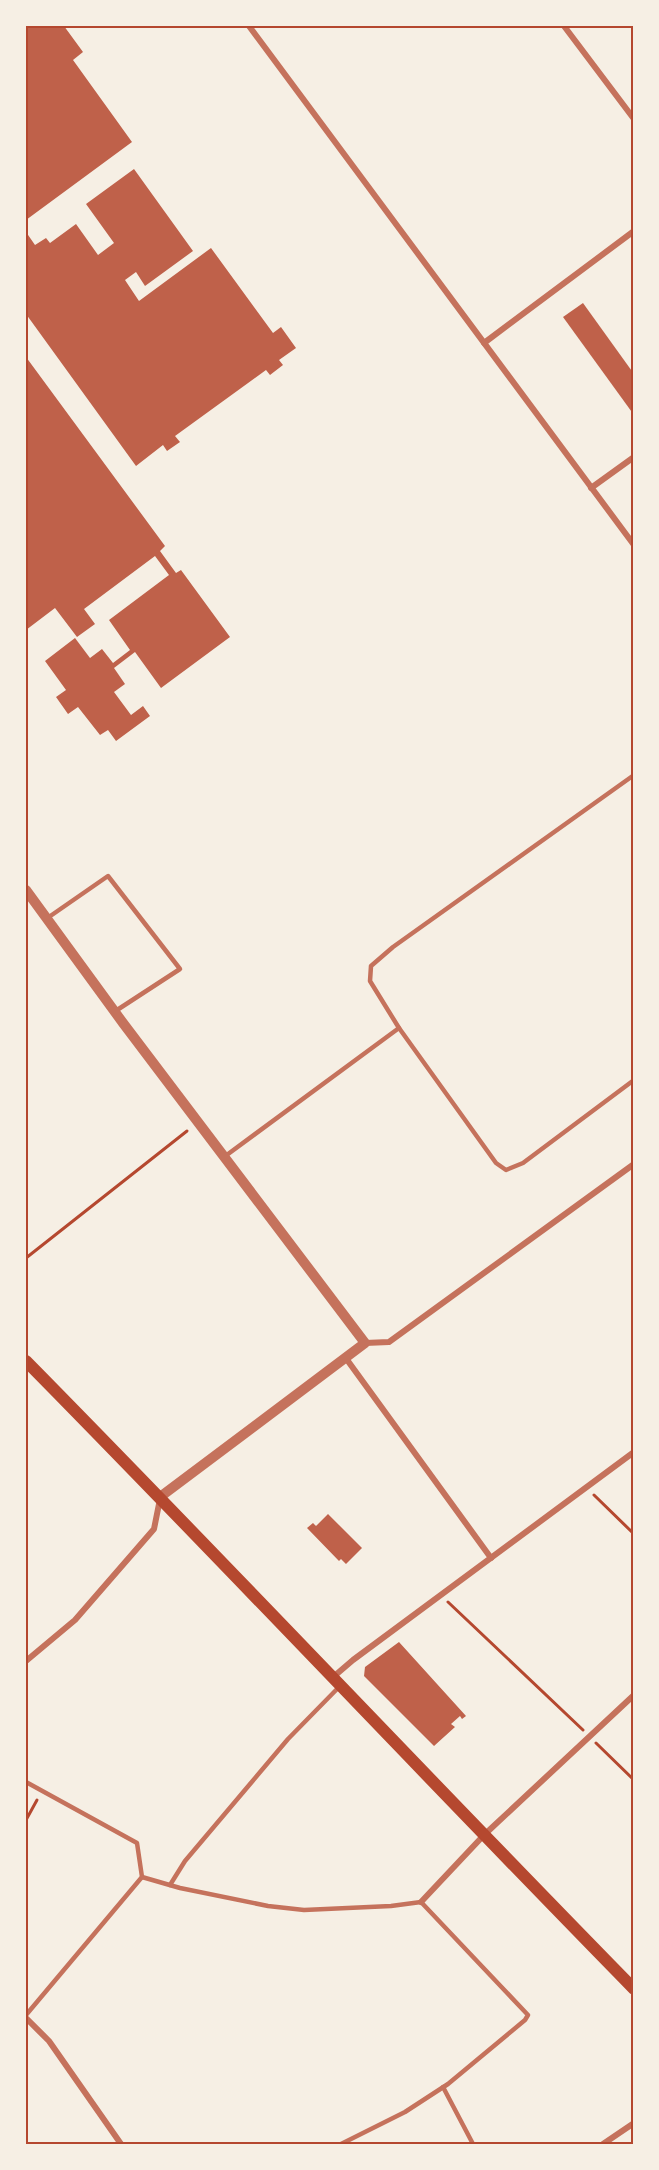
<svg xmlns="http://www.w3.org/2000/svg" width="659" height="2170" font-family="Raleway,sans-serif">
	<rect width="100%" height="100%" fill="#f6efe4"/>
	<!-- building -->
	<g fill="#bf614a">
		<polygon points="26,26 64,26 83,52 73,60 132,142 26,220"/>
		<polygon points="134,169 193,251 145,286 136,272 125,280 139,301 211,248 273,333 281,327 296,348 279,360 283,365 270,375 266,370 175,436 180,442 167,451 163,445 136,466 26,314 26,232 35,245 46,238 50,243 76,224 98,255 114,243 86,204"/>
		<polygon points="583,303 634,374 634,415 563,317"/>
		<polygon points="26,357 165,546 160,551 176,573 181,570 230,637 161,688 135,652 114,668 125,684 114,692 131,715 143,706 150,716 116,741 108,730 100,735 78,707 68,714 56,697 66,690 45,661 75,638 90,658 102,649 113,663 130,650 109,620 169,575 155,556 84,609 95,624 77,637 55,608 26,630"/>
		<polygon points="328,1514 362,1548 346,1564 341,1559 339,1561 307,1528 313,1523 316,1526"/>
		<polygon points="399,1642 466,1716 462,1719 460,1716 451,1724 455,1727 434,1746 364,1676 365,1667"/>
	</g>
	<g fill="none" stroke-linecap="round" stroke-linejoin="round">
		<!-- path -->
		<g stroke="#b5482f" stroke-width="3">
			<polyline points="26,1258 187,1131"/>
			<polyline points="594,1495 634,1534"/>
			<polyline points="448,1602 583,1730"/>
			<polyline points="596,1743 634,1780"/>
			<polyline points="26,1820 37,1800"/>
		</g>
		<!-- service -->
		<g stroke="#c5725c" stroke-width="4.5">
			<polyline points="634,775 393,947 371,966 370,981 399,1028 496,1163 506,1170 523,1163 634,1080"/>
			<polyline points="46,919 108,876 180,969 114,1012"/>
			<polyline points="224,1157 399,1028"/>
			<polyline points="26,1782 137,1843 142,1877 26,2015"/>
			<polyline points="142,1877 180,1888 268,1906 304,1910 391,1906 421,1902 528,2015 525,2020 448,2084 405,2112 341,2144"/>
			<polyline points="170,1885 185,1861 288,1739 339,1687"/>
			<polyline points="443,2087 473,2144"/>
		</g>
		<!-- minor -->
		<g stroke="#c5725c" stroke-width="6">
			<polyline points="249,26 634,545"/>
			<polyline points="564,26 634,119"/>
			<polyline points="484,343 634,231"/>
			<polyline points="591,488 634,457"/>
			<polyline points="365,1343 389,1342 634,1164"/>
			<polyline points="345,1357 491,1558"/>
			<polyline points="26,1661 75,1620 154,1529 160,1499"/>
			<polyline points="332,1678 353,1660 634,1452"/>
			<polyline points="421,1902 484,1835 634,1695"/>
			<polyline points="26,2018 49,2041 121,2144"/>
			<polyline points="603,2144 634,2123"/>
		</g>
		<!-- tertiary -->
		<polyline stroke="#c5725c" stroke-width="10" points="26,890 123,1023 365,1343 160,1497"/>
		<!-- secondary -->
		<path stroke="#b5482f" stroke-width="12" d="M26,1361C230,1568 430,1781 634,1989"/>
	</g>
	<!-- border -->
	<rect width="659" height="2170" fill="none" stroke="#f6efe4" stroke-width="54"/>
	<rect x="27" y="27" width="605" height="2116" fill="none" stroke="#b5482f" stroke-width="2"/>
</svg>
